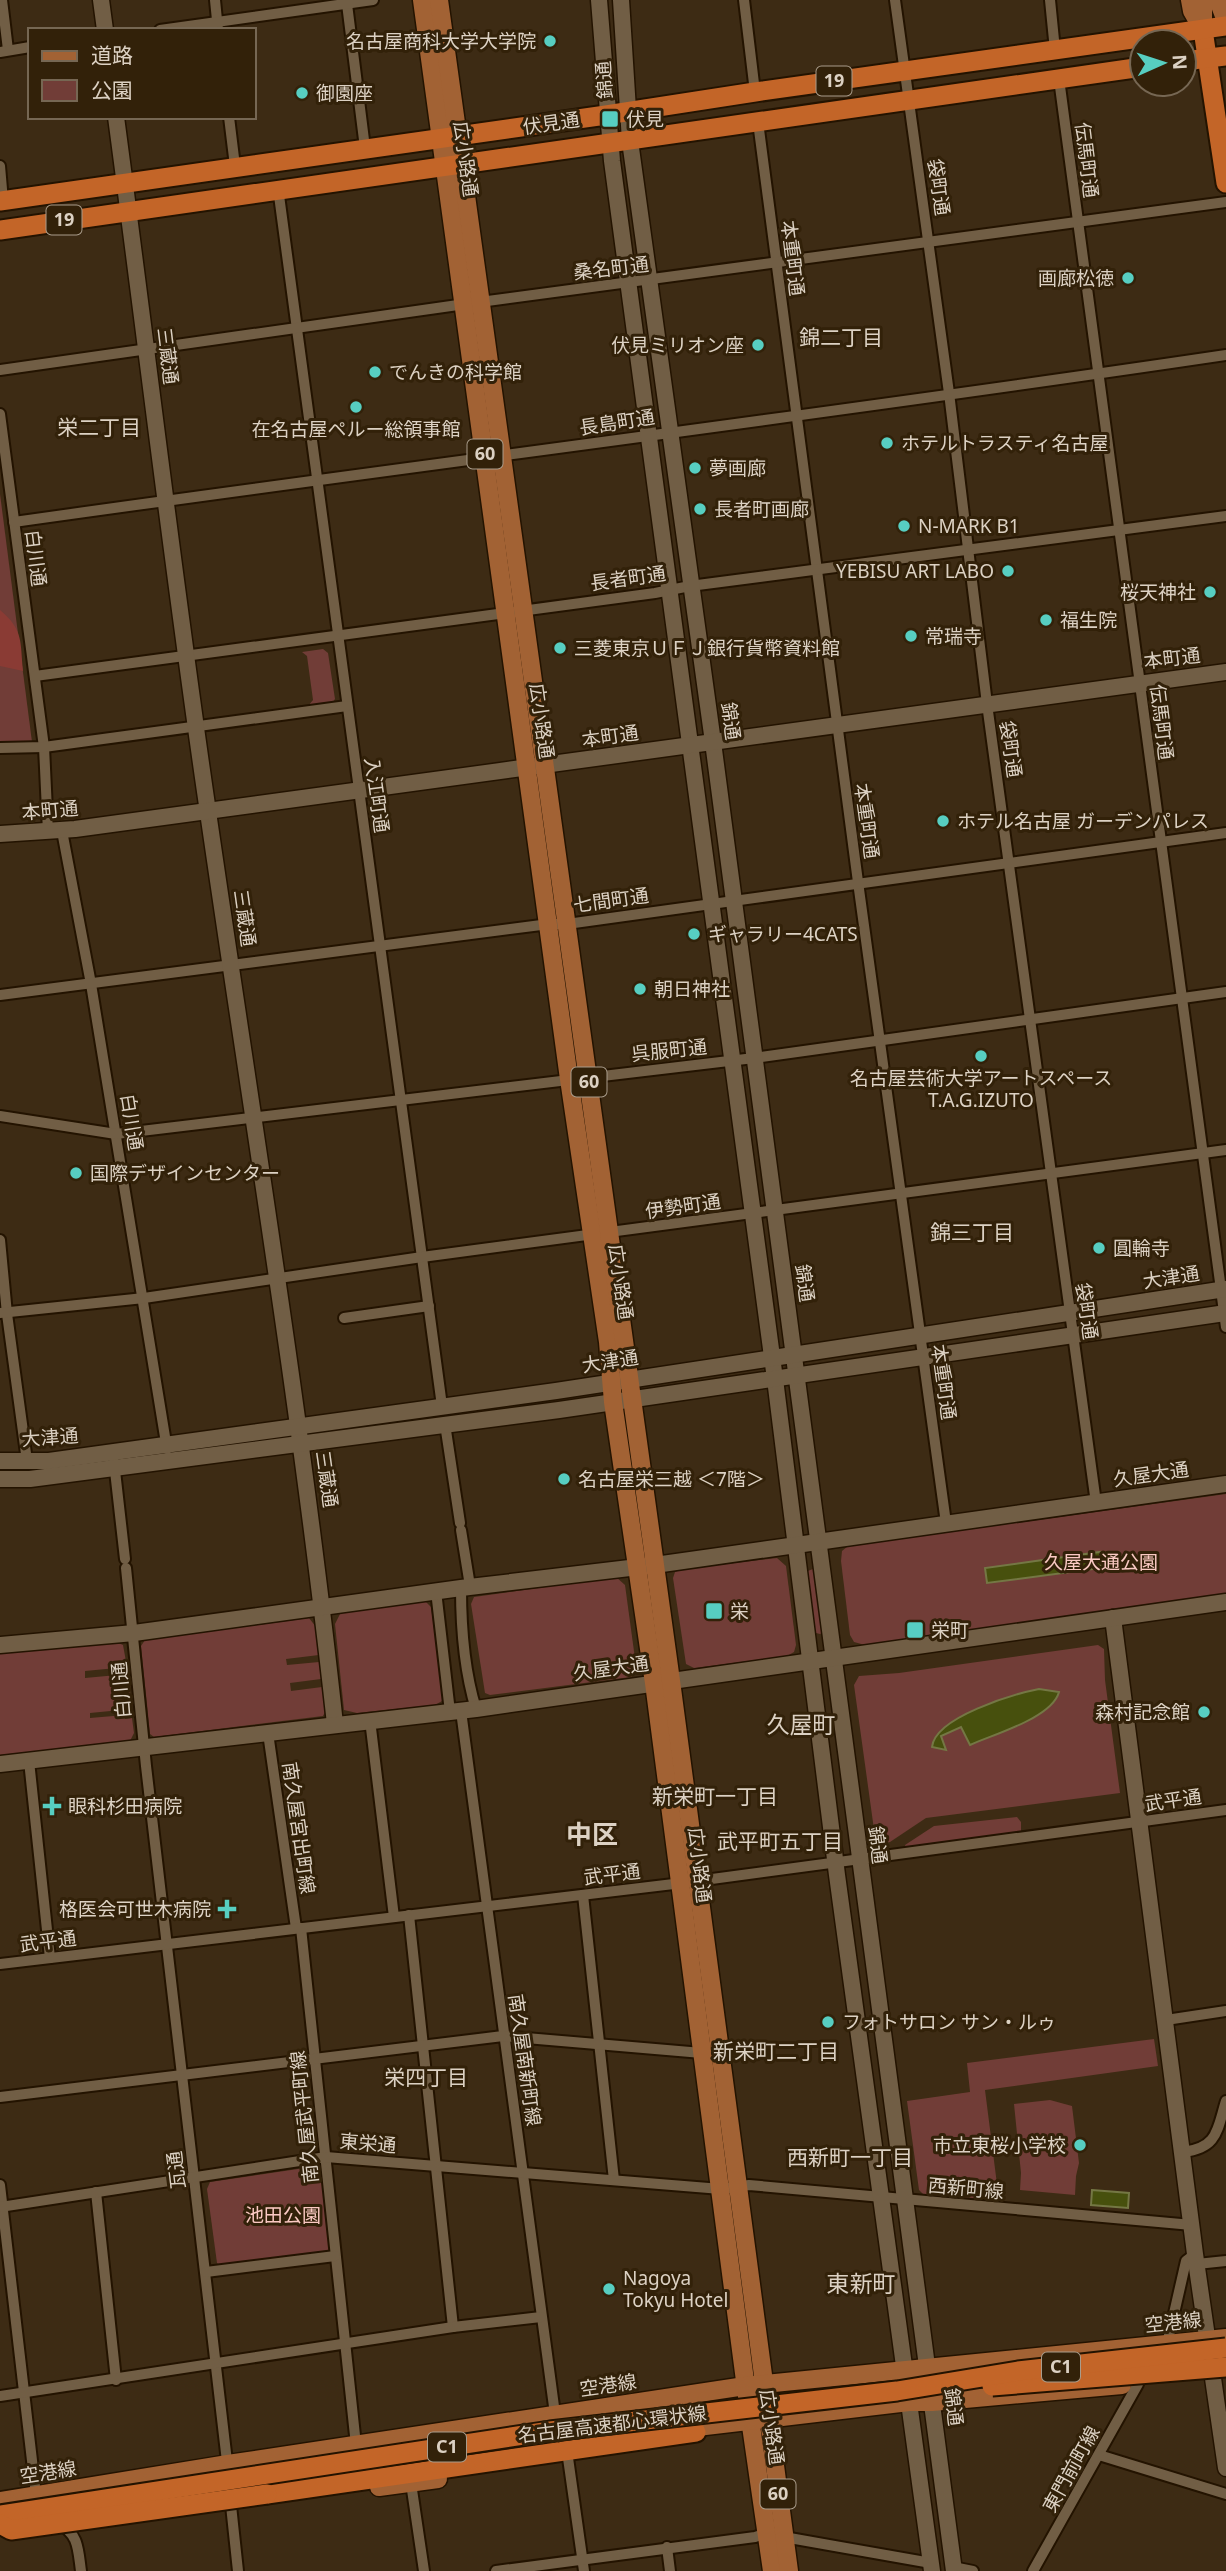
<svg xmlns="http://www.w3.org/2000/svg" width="1226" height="2571" font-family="'Noto Sans','Noto Sans JP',sans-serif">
	<rect width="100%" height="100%" fill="#3d2b14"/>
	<!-- green -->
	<g fill="#713d37">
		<polygon points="0,494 32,742 0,743"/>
		<polygon points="323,649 328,653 335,699 332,703 308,706 313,700 307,656 302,652"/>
		<polygon points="1226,1494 1226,1595 865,1645 854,1642 850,1635 841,1561 842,1551 848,1546"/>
		<polygon points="777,1558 786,1566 796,1645 794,1652 787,1656 694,1668 686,1664 673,1578 675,1572 683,1569"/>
		<polygon points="813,1569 816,1570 824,1632 820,1634 812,1632 805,1572"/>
		<polygon points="616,1577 625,1585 636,1666 635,1674 631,1677 490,1695 485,1693 471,1604 474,1597"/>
		<polygon points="421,1601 425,1601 431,1607 443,1694 442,1701 435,1705 357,1713 344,1710 335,1624 341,1612"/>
		<polygon points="309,1618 316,1627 319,1655 286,1659 287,1665 319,1662 321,1679 290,1683 291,1691 322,1687 325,1712 323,1716 154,1737 150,1734 141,1646 145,1640"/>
		<polygon points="116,1642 123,1645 127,1667 85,1671 85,1678 128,1674 131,1709 90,1713 90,1718 125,1715 125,1719 132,1718 134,1733 130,1741 0,1755 0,1652"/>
		<polygon points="1098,1645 1104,1649 1105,1680 1120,1793 926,1818 890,1842 876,1844 854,1685 859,1676 899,1673"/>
		<polygon points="1017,1817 1021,1822 1021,1833 906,1848 905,1845 934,1826"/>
		<polygon points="1154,2039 1158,2066 985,2090 999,2200 923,2194 919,2190 907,2101 970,2092 967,2063"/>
		<polygon points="1050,2100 1072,2106 1079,2163 1076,2176 1075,2195 1020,2190 1021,2173 1014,2104"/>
		<polygon points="318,2166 323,2169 331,2250 328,2253 220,2266 217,2263 207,2189 210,2182"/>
	</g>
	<!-- forest -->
	<path fill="#8a3b34" d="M0,610C24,630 20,642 23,671L0,666Z"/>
	<!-- water -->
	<g fill="#47500d" stroke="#747744" stroke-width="2">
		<polygon points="1100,1552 1101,1568 987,1583 985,1568"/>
		<path d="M1039,1689L1059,1692C1052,1718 994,1734 970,1745L961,1727L941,1736L946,1750L932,1747C935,1717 1014,1694 1039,1689Z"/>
		<polygon points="1092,2190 1129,2193 1128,2208 1091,2205"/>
	</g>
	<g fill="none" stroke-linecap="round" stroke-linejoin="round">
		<defs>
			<g id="street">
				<polyline points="2,0 8,50"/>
				<polyline points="215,0 218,30"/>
				<polyline points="744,0 755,92"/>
				<polyline points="895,0 949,393 987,704 1096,1503"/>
				<polyline points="1050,0 1055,50"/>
				<polyline points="347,4 365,148"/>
				<polyline points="160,30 373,0"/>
				<polyline points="0,52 30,47"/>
				<polyline points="1059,79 1226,1327"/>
				<polyline points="229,117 235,166"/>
				<polyline points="758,122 858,882 946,1523"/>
				<polyline points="0,166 3,201"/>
				<polyline points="278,188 442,1406"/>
				<polyline points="0,370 465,304 1226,202"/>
				<polyline points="0,414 44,747 48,832"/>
				<path d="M14,522C418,465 823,415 1226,355"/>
				<polyline points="35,676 655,593 690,586 1226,516"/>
				<polyline points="0,748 44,747 347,706"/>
				<polyline points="62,831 91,984 167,1449"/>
				<polyline points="0,995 549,924 567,924 1226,833"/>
				<polyline points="0,1116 116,1134 754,1058 1226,992"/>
				<polyline points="0,1240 7,1314 27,1461"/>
				<polyline points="0,1313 144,1298 422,1257 1226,1150"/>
				<polyline points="344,1318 429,1306"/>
				<polyline points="445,1424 460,1523"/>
				<polyline points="114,1462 125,1559"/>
				<polyline points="461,1530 470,1586"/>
				<polyline points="126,1568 146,1766 228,2470"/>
				<path d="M461,1588C461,1628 464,1670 476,1709"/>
				<polyline points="436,1591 450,1712"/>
				<polyline points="461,1711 555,2414"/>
				<polyline points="370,1720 394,1917"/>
				<polyline points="268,1733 296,1928"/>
				<polyline points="29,1761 50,1958"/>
				<polyline points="583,1895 614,2180"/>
				<polyline points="409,1915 453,2327"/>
				<polyline points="301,1928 356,2445"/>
				<polyline points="0,1964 682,1883 1226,1810"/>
				<polyline points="1166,2020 1226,2011"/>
				<polyline points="0,2097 503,2036 702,2053"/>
				<path d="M1183,2152C1218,2148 1217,2130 1226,2101"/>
				<polyline points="0,2185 36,2495"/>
				<polyline points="96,2192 116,2380"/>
				<polyline points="0,2207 326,2157 721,2189 749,2185 1192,2225"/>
				<polyline points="1197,2264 1226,2261"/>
				<polyline points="206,2272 335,2256"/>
				<polyline points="1167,2344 1186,2261 1195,2254"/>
				<polyline points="0,2396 453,2327 541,2317"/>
				<polyline points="1099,2455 1226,2494"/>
				<polyline points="568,2458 584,2571"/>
				<polyline points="411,2483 424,2571"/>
				<polyline points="230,2496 238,2571"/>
				<path d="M59,2524C79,2534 78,2550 81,2571"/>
				<polyline points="784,2537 931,2563"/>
				<polyline points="667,2547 670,2571"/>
				<polyline points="953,2567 973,2571"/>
				<polyline points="496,2571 755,2537 767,2533"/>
				<polyline points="1033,2571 1138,2384"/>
			</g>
			<g id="secondary">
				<polyline points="101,0 105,30"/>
				<polyline points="599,0 612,161 775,1379 837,1875 932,2571"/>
				<polyline points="621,0 630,141 713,742 954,2571"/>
				<path d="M116,117C147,349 174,581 208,812C252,1116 302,1419 335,1724"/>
				<polyline points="0,834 75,829 1226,672"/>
				<polyline points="0,1461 49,1461 556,1391 1226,1289"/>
				<polyline points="0,1479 30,1479 559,1410 1226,1313"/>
				<polyline points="1113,1618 1195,2254 1226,2468"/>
				<polyline points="0,1645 134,1633 461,1588 655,1565 1226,1484"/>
				<polyline points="0,1764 476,1709 1226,1602"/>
			</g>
			<g id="primary">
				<polyline points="422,0 569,1079 608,1342 613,1402 654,1683 750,2419 772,2571"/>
				<polyline points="439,0 671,1681 789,2571"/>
				<polyline points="1190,0 1192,11 1203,30"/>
				<polyline points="1218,0 1226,21"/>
				<polyline points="1203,30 1203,0"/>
				<polyline points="680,2429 909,2402 932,2402 1122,2385"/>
				<polyline points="379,2487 438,2479"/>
				<polyline points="0,2501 228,2464 745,2386 1226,2338"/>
			</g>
			<g id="highway">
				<polyline points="1203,30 1226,183"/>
				<polyline points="1184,61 1226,56"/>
				<polyline points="0,201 606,115 755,92 1226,26"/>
				<path d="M0,230C380,173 761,122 1142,67"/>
				<polyline points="267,2494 696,2432"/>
			</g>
		</defs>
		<!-- street casing -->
		<use href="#street" stroke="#231300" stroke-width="14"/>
		<!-- secondary casing -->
		<use href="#secondary" stroke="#231300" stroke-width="19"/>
		<!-- primary casing -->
		<use href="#primary" stroke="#231300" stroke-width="21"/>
		<!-- highway casing -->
		<use href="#highway" stroke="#231300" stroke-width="23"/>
		<!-- street -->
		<use href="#street" stroke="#715e45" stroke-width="10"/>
		<!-- secondary -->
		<use href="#secondary" stroke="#715e45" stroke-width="16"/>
		<!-- primary -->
		<use href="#primary" stroke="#a26234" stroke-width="18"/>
		<!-- highway -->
		<use href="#highway" stroke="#c36528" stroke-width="19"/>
		<defs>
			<g id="highway-bridge">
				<polyline points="992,2386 1226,2367"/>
				<polyline points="0,2515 550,2431 897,2391 1018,2371 1226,2348"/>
				<polyline points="0,2524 11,2530 267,2494"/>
			</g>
		</defs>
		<!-- highway-bridge casing -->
		<use href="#highway-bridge" stroke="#231300" stroke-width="23" stroke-linecap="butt"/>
		<!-- highway-bridge -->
		<use href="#highway-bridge" stroke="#c36528" stroke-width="19"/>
	</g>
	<!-- markers -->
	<g fill="#57cec1" stroke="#322109" stroke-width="2.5">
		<circle cx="550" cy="41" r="7"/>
		<circle cx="302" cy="93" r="7"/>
		<rect x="601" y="110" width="18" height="18" rx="3.5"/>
		<circle cx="1128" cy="278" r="7"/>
		<circle cx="758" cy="345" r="7"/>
		<circle cx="375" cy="372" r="7"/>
		<circle cx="356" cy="407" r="7"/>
		<circle cx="887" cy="443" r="7"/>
		<circle cx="695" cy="468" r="7"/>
		<circle cx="700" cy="509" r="7"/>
		<circle cx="904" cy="526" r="7"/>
		<circle cx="1008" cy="571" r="7"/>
		<circle cx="1210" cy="592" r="7"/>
		<circle cx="1046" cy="620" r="7"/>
		<circle cx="911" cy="636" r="7"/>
		<circle cx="560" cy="648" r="7"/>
		<circle cx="943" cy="821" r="7"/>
		<circle cx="694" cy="934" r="7"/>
		<circle cx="640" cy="989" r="7"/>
		<circle cx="981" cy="1056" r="7"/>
		<circle cx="76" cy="1173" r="7"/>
		<circle cx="1099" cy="1248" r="7"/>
		<circle cx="564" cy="1479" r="7"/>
		<rect x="705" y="1602" width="18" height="18" rx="3.5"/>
		<rect x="906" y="1621" width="18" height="18" rx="3.5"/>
		<circle cx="1204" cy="1712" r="7"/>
		<path d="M48.5 1795.5h7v7h7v7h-7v7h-7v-7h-7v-7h7z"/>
		<path d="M223.5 1898.5h7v7h7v7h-7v7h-7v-7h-7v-7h7z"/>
		<circle cx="828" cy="2022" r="7"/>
		<circle cx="1080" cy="2145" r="7"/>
		<circle cx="609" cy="2289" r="7"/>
	</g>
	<g text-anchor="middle" stroke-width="6" stroke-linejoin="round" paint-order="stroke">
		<!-- shield labels -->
		<g fill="#322109" stroke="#a99c8b" stroke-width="2">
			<rect x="816.5" y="66.5" width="35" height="29" rx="5"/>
			<rect x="46.5" y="205.5" width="35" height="29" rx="5"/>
			<rect x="467.5" y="439.5" width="35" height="29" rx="5"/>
			<rect x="571.5" y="1067.5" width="35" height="29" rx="5"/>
			<rect x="1042" y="2352.5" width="38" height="29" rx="5"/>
			<rect x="428" y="2432.5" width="38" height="29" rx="5"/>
			<rect x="760.5" y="2479.5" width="35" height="29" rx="5"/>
		</g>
		<g font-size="18" font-weight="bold" fill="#dcd1c3">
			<text x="834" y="87">19</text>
			<text x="64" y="226">19</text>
			<text x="485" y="460">60</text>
			<text x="589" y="1088">60</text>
			<text x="1061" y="2373">C1</text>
			<text x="447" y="2453">C1</text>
			<text x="778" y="2500">60</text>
		</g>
		<!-- poi labels -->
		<g font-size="19" fill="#dcd1c3" stroke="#322109" text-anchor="start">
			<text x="536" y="48" text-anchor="end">名古屋商科大学大学院</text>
			<text x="316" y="100">御園座</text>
			<text x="626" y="126">伏見</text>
			<text x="1114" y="285" text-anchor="end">画廊松徳</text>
			<text x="744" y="352" text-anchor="end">伏見ミリオン座</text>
			<text x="389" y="379">でんきの科学館</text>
			<text x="356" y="436" text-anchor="middle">在名古屋ペルー総領事館</text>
			<text x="901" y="450">ホテルトラスティ名古屋</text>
			<text x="709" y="475">夢画廊</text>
			<text x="714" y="516">長者町画廊</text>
			<text x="918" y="533">N-MARK B1</text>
			<text x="994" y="578" text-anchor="end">YEBISU ART LABO</text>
			<text x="1196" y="599" text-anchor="end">桜天神社</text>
			<text x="1060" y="627">福生院</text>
			<text x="925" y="643">常瑞寺</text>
			<text x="574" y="655">三菱東京ＵＦＪ銀行貨幣資料館</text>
			<text x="957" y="828">ホテル名古屋 ガーデンパレス</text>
			<text x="708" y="941">ギャラリー4CATS</text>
			<text x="654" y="996">朝日神社</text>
			<text x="981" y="1085" text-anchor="middle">名古屋芸術大学アートスペース<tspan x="981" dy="22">T.A.G.IZUTO</tspan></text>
			<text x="90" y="1180">国際デザインセンター</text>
			<text x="1113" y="1255">圓輪寺</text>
			<text x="578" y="1486">名古屋栄三越 ＜7階＞</text>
			<text x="730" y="1618">栄</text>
			<text x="931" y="1637">栄町</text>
			<text x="1190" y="1719" text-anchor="end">森村記念館</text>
			<text x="68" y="1813">眼科杉田病院</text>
			<text x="211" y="1916" text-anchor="end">格医会可世木病院</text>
			<text x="842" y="2029">フォトサロン サン・ルゥ</text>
			<text x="1066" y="2152" text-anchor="end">市立東桜小学校</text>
			<text x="623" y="2285">Nagoya<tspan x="623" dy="22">Tokyu Hotel</tspan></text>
		</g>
		<!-- street labels -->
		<g font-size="19" fill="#dcd1c3" stroke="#322109">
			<text transform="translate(604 80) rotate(-94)" y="7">錦通</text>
			<text transform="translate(551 123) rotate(-8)" y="7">伏見通</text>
			<text transform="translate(466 159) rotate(82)" y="7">広小路通</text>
			<text transform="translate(1087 160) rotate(83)" y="7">伝馬町通</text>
			<text transform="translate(939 187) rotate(82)" y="7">袋町通</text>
			<text transform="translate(793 258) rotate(83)" y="7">本重町通</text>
			<text transform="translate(611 268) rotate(-7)" y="7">桑名町通</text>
			<text transform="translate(168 356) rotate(83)" y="7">三蔵通</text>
			<text transform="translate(617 422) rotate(-9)" y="7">長島町通</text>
			<text transform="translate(36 558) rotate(83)" y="7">白川通</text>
			<text transform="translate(628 578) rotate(-8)" y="7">長者町通</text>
			<text transform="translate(1172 658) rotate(-7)" y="7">本町通</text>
			<text transform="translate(542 721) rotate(82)" y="7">広小路通</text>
			<text transform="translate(731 721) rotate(82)" y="7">錦通</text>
			<text transform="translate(1162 722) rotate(83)" y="7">伝馬町通</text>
			<text transform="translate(610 736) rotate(-8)" y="7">本町通</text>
			<text transform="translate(1011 749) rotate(82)" y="7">袋町通</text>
			<text transform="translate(377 795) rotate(82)" y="7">入江町通</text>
			<text transform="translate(50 810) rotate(-5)" y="7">本町通</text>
			<text transform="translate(867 821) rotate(82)" y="7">本重町通</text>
			<text transform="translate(611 900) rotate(-8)" y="7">七間町通</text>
			<text transform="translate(245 918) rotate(82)" y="7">三蔵通</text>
			<text transform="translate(669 1050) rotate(-6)" y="7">呉服町通</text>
			<text transform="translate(132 1122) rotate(81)" y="7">白川通</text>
			<text transform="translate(683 1206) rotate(-8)" y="7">伊勢町通</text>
			<text transform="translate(1171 1277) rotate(-9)" y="7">大津通</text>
			<text transform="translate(621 1282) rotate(82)" y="7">広小路通</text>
			<text transform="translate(805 1283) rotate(82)" y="7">錦通</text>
			<text transform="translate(1087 1311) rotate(82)" y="7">袋町通</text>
			<text transform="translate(610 1361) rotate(-9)" y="7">大津通</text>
			<text transform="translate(944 1382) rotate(82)" y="7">本重町通</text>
			<text transform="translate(50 1437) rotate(-4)" y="7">大津通</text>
			<text transform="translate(1151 1474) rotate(-8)" y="7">久屋大通</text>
			<text transform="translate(327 1479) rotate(82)" y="7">三蔵通</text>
			<text transform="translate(611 1668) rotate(-8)" y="7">久屋大通</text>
			<text transform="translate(121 1690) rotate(-95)" y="7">白川通</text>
			<text transform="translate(1173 1800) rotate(-8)" y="7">武平通</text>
			<text transform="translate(299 1828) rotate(82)" y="7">南久屋宮出町線</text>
			<text transform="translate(878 1845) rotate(83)" y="7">錦通</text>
			<text transform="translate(700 1865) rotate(83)" y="7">広小路通</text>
			<text transform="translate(612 1874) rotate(-7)" y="7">武平通</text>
			<text transform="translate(48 1941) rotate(-7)" y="7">武平通</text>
			<text transform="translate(525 2060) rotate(82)" y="7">南久屋南新町線</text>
			<text transform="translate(304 2117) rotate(-96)" y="7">南久屋武平町線</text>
			<text transform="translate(368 2143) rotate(5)" y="7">東栄通</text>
			<text transform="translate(176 2170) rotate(-97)" y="7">瓦通</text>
			<text transform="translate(966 2188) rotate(5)" y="7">西新町線</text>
			<text transform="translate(1173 2322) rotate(-6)" y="7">空港線</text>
			<text transform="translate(608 2385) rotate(-8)" y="7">空港線</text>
			<text transform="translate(954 2407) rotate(83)" y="7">錦通</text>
			<text transform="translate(612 2424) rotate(-7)" y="7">名古屋高速都心環状線</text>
			<text transform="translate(772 2427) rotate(82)" y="7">広小路通</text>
			<text transform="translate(1071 2469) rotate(-61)" y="7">東門前町線</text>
			<text transform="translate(48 2472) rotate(-9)" y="7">空港線</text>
		</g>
		<!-- park labels -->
		<g font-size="19" fill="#fac9c3" stroke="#322109">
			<text x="1101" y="1569">久屋大通公園</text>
			<text x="283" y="2222">池田公園</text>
		</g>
		<!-- neighbourhood labels -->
		<g font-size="21" fill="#dcd1c3" stroke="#322109">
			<text x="841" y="345">錦二丁目</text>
			<text x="99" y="435">栄二丁目</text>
			<text x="972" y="1240">錦三丁目</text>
			<text x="715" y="1804">新栄町一丁目</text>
			<text x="780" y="1849">武平町五丁目</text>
			<text x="776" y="2059">新栄町二丁目</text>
			<text x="426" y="2085">栄四丁目</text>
			<text x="850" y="2165">西新町一丁目</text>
		</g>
		<!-- quarter labels -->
		<g font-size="23" fill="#dcd1c3" stroke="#322109">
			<text x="801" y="1733">久屋町</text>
			<text x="861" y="2292">東新町</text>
		</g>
		<!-- district labels -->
		<g font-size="26" font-weight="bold" fill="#dcd1c3" stroke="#322109">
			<text x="592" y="1844">中区</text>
		</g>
	</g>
	<!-- legend -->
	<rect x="28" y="28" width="228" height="91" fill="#322109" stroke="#766753" stroke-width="2"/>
	<rect x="42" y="51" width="35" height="10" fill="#a26234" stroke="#766753" stroke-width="2"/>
	<text x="91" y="63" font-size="21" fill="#dcd1c3">道路</text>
	<rect x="42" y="80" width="35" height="21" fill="#713d37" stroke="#766753" stroke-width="2"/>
	<text x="91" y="98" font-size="21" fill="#dcd1c3">公園</text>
	<!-- north arrow -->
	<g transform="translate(1163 63) rotate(87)"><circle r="33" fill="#322109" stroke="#766753" stroke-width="2"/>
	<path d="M0-5L12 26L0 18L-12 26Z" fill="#57cec1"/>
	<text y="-10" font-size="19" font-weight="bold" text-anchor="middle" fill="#dcd1c3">N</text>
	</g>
</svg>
